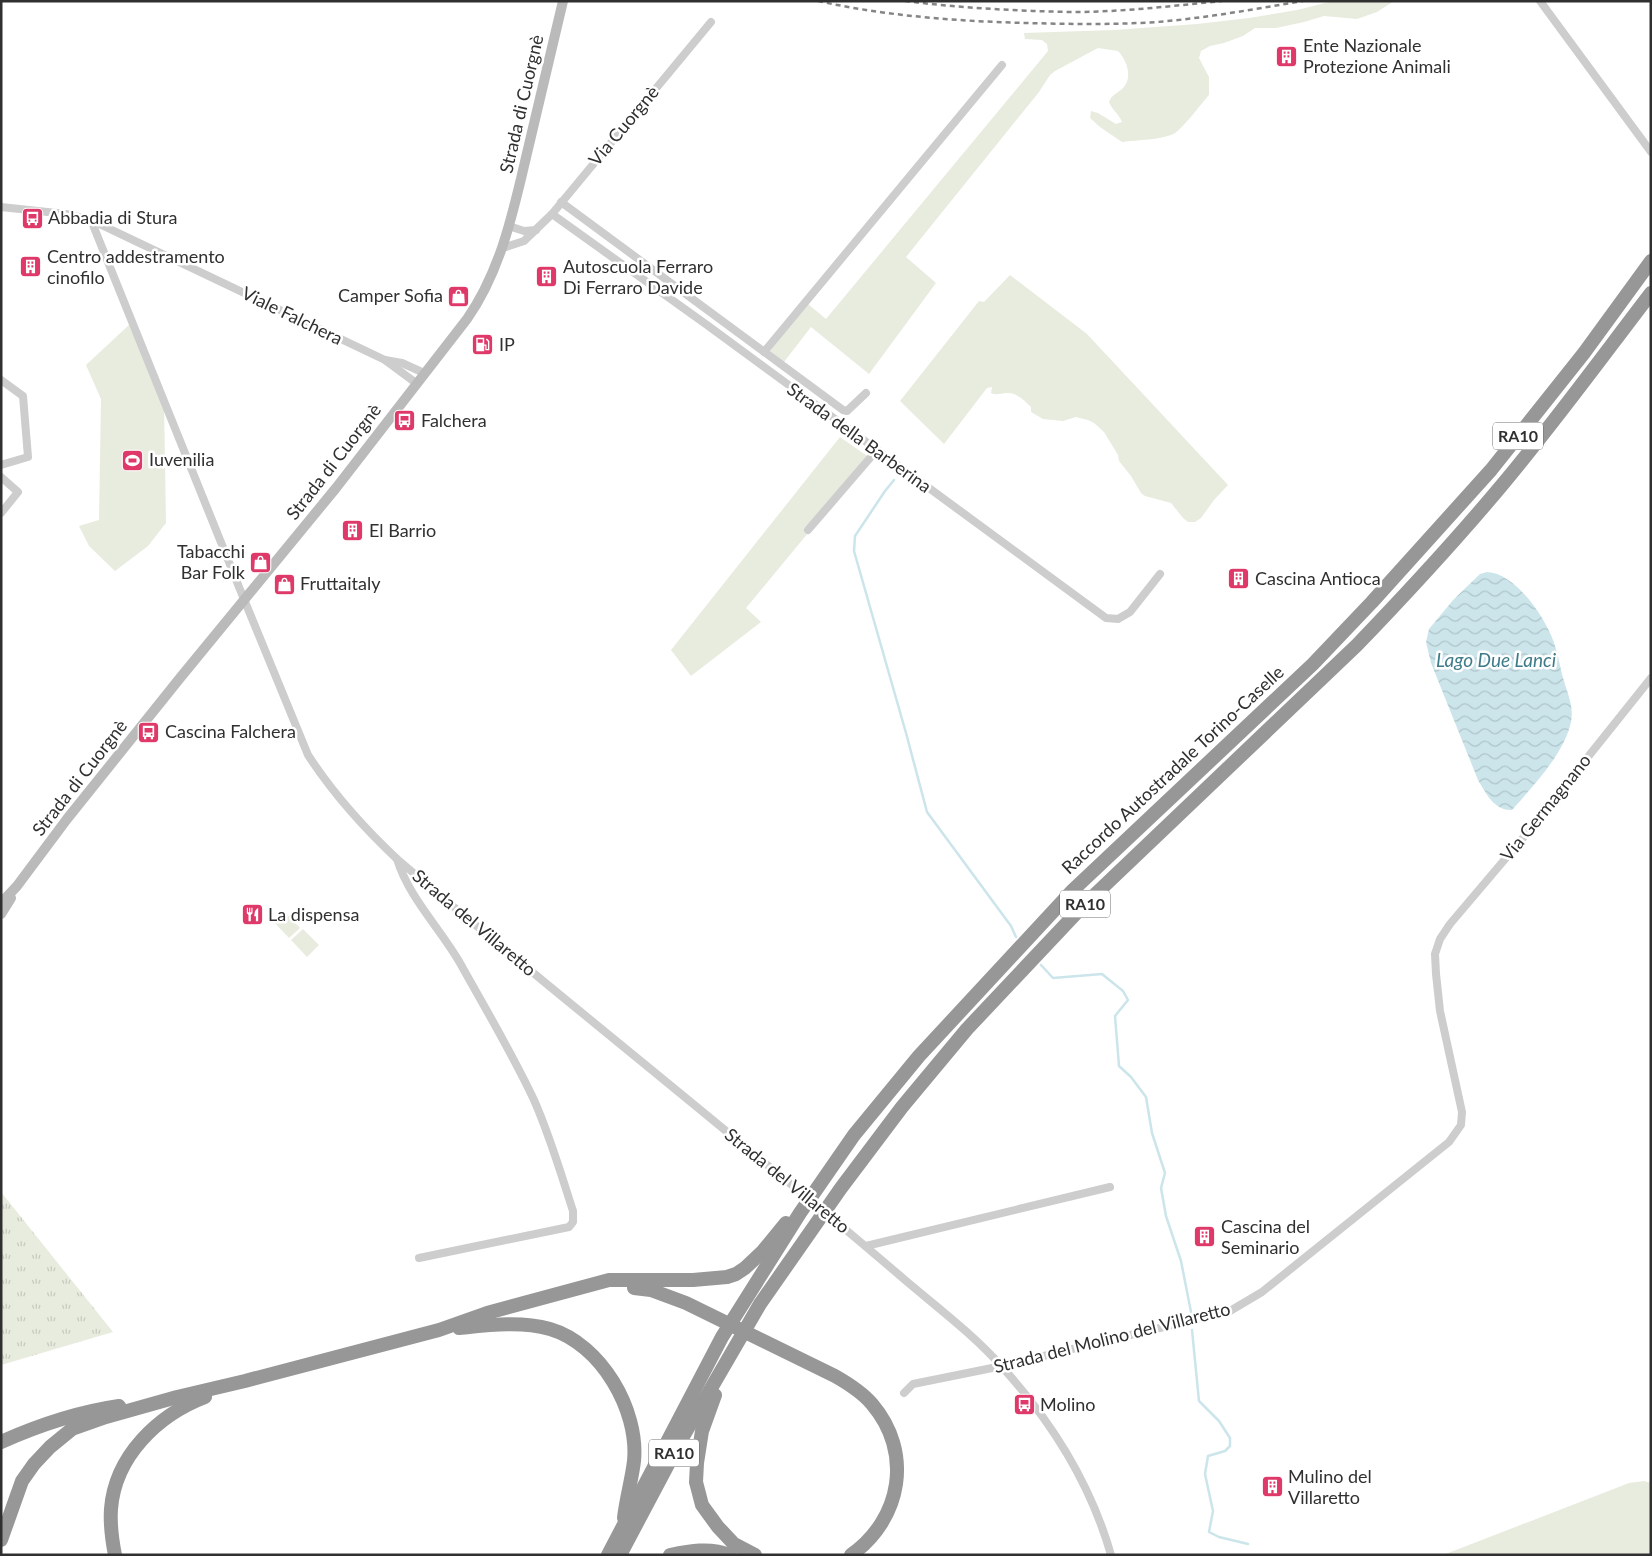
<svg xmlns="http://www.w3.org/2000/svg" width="1652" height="1556" font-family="Lato,sans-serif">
	<defs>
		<pattern id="park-tufts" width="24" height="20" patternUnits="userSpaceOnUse" patternTransform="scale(1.25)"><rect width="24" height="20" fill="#e8ecde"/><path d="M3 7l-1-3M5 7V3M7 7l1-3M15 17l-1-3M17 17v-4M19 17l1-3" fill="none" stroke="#c7cbbf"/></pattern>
		<pattern id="water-waves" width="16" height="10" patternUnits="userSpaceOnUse" patternTransform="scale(1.25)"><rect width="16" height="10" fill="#cbe5eb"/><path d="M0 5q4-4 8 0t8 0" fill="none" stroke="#afc5ca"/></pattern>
	</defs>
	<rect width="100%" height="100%" fill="#fff"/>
	<!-- green -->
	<g fill="#e8ecde">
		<path d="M1333,1H1394L1377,12L1357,19L1324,16L1304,22L1276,28H1255L1243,36L1224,43L1210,46L1201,51L1199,58L1209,77V95C1201,104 1184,127 1175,133C1164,140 1135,140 1122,142L1100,127L1090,118L1091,111L1098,113L1116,124L1122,122C1119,114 1112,110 1109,102C1112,94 1117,94 1123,88C1133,78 1127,60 1118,51L1098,48L1055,71L1050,75L1039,92L906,257L936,283L869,374L811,327L784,362L770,352L772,348L808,304L826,319L1048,51L1047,44L1042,40L1025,39L1024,33L1114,30L1197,24L1249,18L1297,10Z"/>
		<path d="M1010,275L1087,334L1228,485L1214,500L1201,518L1195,522H1188L1183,518L1171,503L1145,496L1141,493L1131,476L1119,461L1118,455L1104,432L1094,423L1088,420L1076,417L1063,421L1043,419L1031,412V407C1025,401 1016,392 1007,393C1000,393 998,396 991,393L992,387L987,388L944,444L900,401L979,301L984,302Z"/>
		<polygon points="129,325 164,399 166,523 148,546 115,571 89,546 79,526 99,520 101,399 86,365"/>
		<polygon points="840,437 870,458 746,608 761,622 691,676 671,650"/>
		<polygon points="284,911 300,928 289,938 273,921"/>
		<polygon points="303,929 319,945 307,957 291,940"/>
		<polygon points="1644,1481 1651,1483 1651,1555 1443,1555 1629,1483"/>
	</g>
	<!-- park -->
	<polygon fill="url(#park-tufts)" points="1,1192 113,1332 1,1365"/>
	<!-- water -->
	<path fill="url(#water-waves)" d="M1487,572C1515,573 1544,616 1553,640C1558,653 1560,668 1564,681C1568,695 1574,707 1571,722C1564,754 1533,786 1512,810C1494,811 1486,793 1478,780L1431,663L1426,642L1429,629L1454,599L1480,574Z"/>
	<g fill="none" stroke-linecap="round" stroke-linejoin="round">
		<!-- stream -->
		<g stroke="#cbe5eb" stroke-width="2.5">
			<polyline points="894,480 885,491 855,536 854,551 906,733 927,812 1011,926 1016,937"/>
			<polyline points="1041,965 1053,978 1102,974 1123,991 1128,1000 1115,1016 1119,1066 1131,1077 1146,1097 1152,1133 1165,1173 1161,1188 1166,1216 1181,1261 1191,1312"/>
			<polyline points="1192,1330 1199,1401 1219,1421 1230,1438 1230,1446 1225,1451 1208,1456 1205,1474 1213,1511 1209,1532 1219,1537 1248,1544"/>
		</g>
		<!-- street -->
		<g stroke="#cdcdcd" stroke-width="8">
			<polyline points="1540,1 1651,152"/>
			<polyline points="561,202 843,410 847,411 866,393"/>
			<polyline points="1,207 66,214 91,220 385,360 416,383"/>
			<polyline points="552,214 707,325 1106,618 1118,619 1130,612 1160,574"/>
			<path d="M91,220L239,587L308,755C334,795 363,827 397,859C513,958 632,1053 749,1150C802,1193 854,1236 905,1280C938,1308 974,1335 1003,1368C1052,1422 1091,1485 1111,1555"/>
			<polyline points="509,226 524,231 536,230"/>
			<polyline points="503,248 524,241 552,214 711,22"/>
			<polyline points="764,352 1002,65"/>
			<polyline points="385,360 402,363 424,373"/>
			<polyline points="1,380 23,396 28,457 1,465"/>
			<polyline points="1,477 18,492 1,513"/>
			<polyline points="808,530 876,451"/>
			<path d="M397,859C409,898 440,928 460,963C485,1008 512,1053 534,1100C550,1136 561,1174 573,1211V1222L569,1227L419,1258"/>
			<polyline points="866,1246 1110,1187"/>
			<polyline points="904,1393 913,1384 1002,1366 1230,1311 1262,1292 1449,1142 1461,1125 1462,1112 1440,1011 1436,974 1435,954 1440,939 1450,924 1528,832 1651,678"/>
		</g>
		<!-- secondary -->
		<g stroke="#bababa" stroke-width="10">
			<path d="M1,903L17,886L67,819L180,678L336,488L467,319C502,269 514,208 528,149C540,100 551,50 563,1"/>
			<polyline points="1,914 11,898"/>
		</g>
		<!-- highway -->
		<g stroke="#979797" stroke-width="14">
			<path d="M634,1288L651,1290L686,1303L835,1376C849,1384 862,1392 872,1404C913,1452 902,1519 851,1555"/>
			<path d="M459,1328C489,1325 521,1321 550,1329C601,1344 639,1410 634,1461C632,1479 626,1499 624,1518"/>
			<polyline points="715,1395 702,1431 697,1463 696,1482 702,1505 718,1527 734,1544 755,1555"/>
			<path d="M1,1442C39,1425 78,1412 119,1406"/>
			<polyline points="1,1540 22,1481 34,1464 50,1447 72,1429 106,1417 177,1397 245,1381 439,1330 487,1313 609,1280 693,1280 727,1277 736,1274 745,1268 763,1251 786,1223"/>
			<path d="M115,1555C112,1540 110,1524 111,1509C115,1456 158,1415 205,1397"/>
			<polyline points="608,1555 722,1337 800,1213 854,1135 919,1056 1073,890 1313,664 1372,602 1491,470 1584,353 1651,261"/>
			<path d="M620,1555L681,1440L760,1304L841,1188L902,1107L967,1029L1082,907L1357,645C1407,593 1456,540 1502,485C1554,423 1602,357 1651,293"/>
			<path d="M670,1555C689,1551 710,1547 730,1555"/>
		</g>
		<!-- rail -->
		<g stroke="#858585" stroke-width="2.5" stroke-dasharray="5 4" stroke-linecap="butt">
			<path d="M818,1C886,16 956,21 1025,23C1069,24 1113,25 1157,22C1206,18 1255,9 1303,1"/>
			<path d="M905,1C961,8 1017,11 1073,12C1122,12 1172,6 1222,1"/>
		</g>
	</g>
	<!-- icons -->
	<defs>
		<symbol id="building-square" viewBox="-11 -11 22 22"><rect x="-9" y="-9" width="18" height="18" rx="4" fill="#df3969" stroke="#fff"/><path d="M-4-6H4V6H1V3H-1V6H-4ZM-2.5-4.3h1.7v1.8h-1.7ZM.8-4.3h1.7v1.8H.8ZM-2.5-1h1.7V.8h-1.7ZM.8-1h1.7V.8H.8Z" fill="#fff"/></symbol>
		<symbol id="bus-square" viewBox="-11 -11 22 22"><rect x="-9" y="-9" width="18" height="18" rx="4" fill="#df3969" stroke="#fff"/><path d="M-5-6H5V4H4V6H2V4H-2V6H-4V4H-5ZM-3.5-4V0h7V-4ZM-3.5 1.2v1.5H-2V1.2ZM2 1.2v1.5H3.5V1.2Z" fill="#fff"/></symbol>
		<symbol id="shop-square" viewBox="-11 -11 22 22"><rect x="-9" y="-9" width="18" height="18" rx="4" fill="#df3969" stroke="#fff"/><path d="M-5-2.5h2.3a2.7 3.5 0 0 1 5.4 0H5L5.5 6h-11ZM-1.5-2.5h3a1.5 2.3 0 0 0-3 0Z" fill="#fff"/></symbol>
		<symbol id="fuel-square" viewBox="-11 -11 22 22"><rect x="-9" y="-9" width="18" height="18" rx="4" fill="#df3969" stroke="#fff"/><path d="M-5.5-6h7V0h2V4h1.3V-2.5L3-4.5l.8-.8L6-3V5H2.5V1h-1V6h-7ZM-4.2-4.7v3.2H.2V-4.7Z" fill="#fff"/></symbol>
		<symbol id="stadium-square" viewBox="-11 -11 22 22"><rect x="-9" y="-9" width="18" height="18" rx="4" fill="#df3969" stroke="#fff"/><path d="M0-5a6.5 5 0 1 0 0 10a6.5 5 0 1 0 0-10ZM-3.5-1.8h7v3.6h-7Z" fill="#fff"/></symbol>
		<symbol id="restaurant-square" viewBox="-11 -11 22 22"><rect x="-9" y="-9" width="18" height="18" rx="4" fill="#df3969" stroke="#fff"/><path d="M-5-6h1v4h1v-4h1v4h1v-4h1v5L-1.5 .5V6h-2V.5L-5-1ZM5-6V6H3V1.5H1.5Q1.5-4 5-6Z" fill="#fff"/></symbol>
	</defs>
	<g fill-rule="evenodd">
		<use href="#building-square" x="1274" y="44" width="25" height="25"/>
		<use href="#bus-square" x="20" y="206" width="25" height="25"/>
		<use href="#building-square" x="18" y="254" width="25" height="25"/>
		<use href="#building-square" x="534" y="264" width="25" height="25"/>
		<use href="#shop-square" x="446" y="284" width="25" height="25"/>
		<use href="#fuel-square" x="470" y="332" width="25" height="25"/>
		<use href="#bus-square" x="392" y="408" width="25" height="25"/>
		<use href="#stadium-square" x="120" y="448" width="25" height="25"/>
		<use href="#building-square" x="340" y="518" width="25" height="25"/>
		<use href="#shop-square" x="248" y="550" width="25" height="25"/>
		<use href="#building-square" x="1226" y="566" width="25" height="25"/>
		<use href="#shop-square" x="272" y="572" width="25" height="25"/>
		<use href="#bus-square" x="136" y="720" width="25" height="25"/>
		<use href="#restaurant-square" x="240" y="902" width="25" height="25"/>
		<use href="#building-square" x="1192" y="1224" width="25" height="25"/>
		<use href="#bus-square" x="1012" y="1392" width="25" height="25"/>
		<use href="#building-square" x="1260" y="1474" width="25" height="25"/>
	</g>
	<g text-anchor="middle" stroke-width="5" stroke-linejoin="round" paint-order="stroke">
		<!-- shield labels -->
		<g fill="#fff" stroke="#6e6e6e" stroke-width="1">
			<rect x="1493" y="422.5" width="50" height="27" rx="4"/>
			<rect x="1060" y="890.5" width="50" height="27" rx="4"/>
			<rect x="649" y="1439.5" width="50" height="27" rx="4"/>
		</g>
		<g font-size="16" font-weight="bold" fill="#303030">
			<text x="1518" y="442">RA10</text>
			<text x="1085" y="910">RA10</text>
			<text x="674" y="1459">RA10</text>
		</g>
		<!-- poi labels -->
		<g font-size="18" fill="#303030" stroke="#fff" text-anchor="start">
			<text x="1303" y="52">Ente Nazionale<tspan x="1303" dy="21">Protezione Animali</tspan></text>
			<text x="48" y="224">Abbadia di Stura</text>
			<text x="47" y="263">Centro addestramento<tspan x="47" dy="21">cinofilo</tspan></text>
			<text x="563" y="273">Autoscuola Ferraro<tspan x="563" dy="21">Di Ferraro Davide</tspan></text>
			<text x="443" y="302" text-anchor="end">Camper Sofia</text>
			<text x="499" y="351">IP</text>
			<text x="421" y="427">Falchera</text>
			<text x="149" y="466">Iuvenilia</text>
			<text x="369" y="537">El Barrio</text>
			<text x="245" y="558" text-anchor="end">Tabacchi<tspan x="245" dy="21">Bar Folk</tspan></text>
			<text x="1255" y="585">Cascina Antioca</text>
			<text x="300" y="590">Fruttaitaly</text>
			<text x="165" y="738">Cascina Falchera</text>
			<text x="268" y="921">La dispensa</text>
			<text x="1221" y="1233">Cascina del<tspan x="1221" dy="21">Seminario</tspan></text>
			<text x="1040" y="1411">Molino</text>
			<text x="1288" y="1483">Mulino del<tspan x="1288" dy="21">Villaretto</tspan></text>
		</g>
		<!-- street labels -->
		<g font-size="18" fill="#303030" stroke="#fff">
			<text transform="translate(522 104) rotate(-77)" y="6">Strada di Cuorgnè</text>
			<text transform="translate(624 126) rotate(-50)" y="6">Via Cuorgnè</text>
			<text transform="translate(292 316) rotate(26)" y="6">Viale Falchera</text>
			<text transform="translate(859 438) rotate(36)" y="6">Strada della Barberina</text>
			<text transform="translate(334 462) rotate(-52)" y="6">Strada di Cuorgnè</text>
			<text transform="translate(1173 770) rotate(-43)" y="6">Raccordo Autostradale Torino-Caselle</text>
			<text transform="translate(80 778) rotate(-52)" y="6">Strada di Cuorgnè</text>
			<text transform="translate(1546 808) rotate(-51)" y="6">Via Germagnano</text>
			<text transform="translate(474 923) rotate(40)" y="6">Strada del Villaretto</text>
			<text transform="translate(787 1181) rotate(39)" y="6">Strada del Villaretto</text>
			<text transform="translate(1112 1338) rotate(-14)" y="6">Strada del Molino del Villaretto</text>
		</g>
		<!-- water labels -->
		<g font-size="19" font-style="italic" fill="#3e7b89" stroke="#fff">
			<text x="1496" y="667">Lago Due Lanci</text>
		</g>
	</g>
	<!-- border -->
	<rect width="1652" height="1556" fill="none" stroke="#303030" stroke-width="5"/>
</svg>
